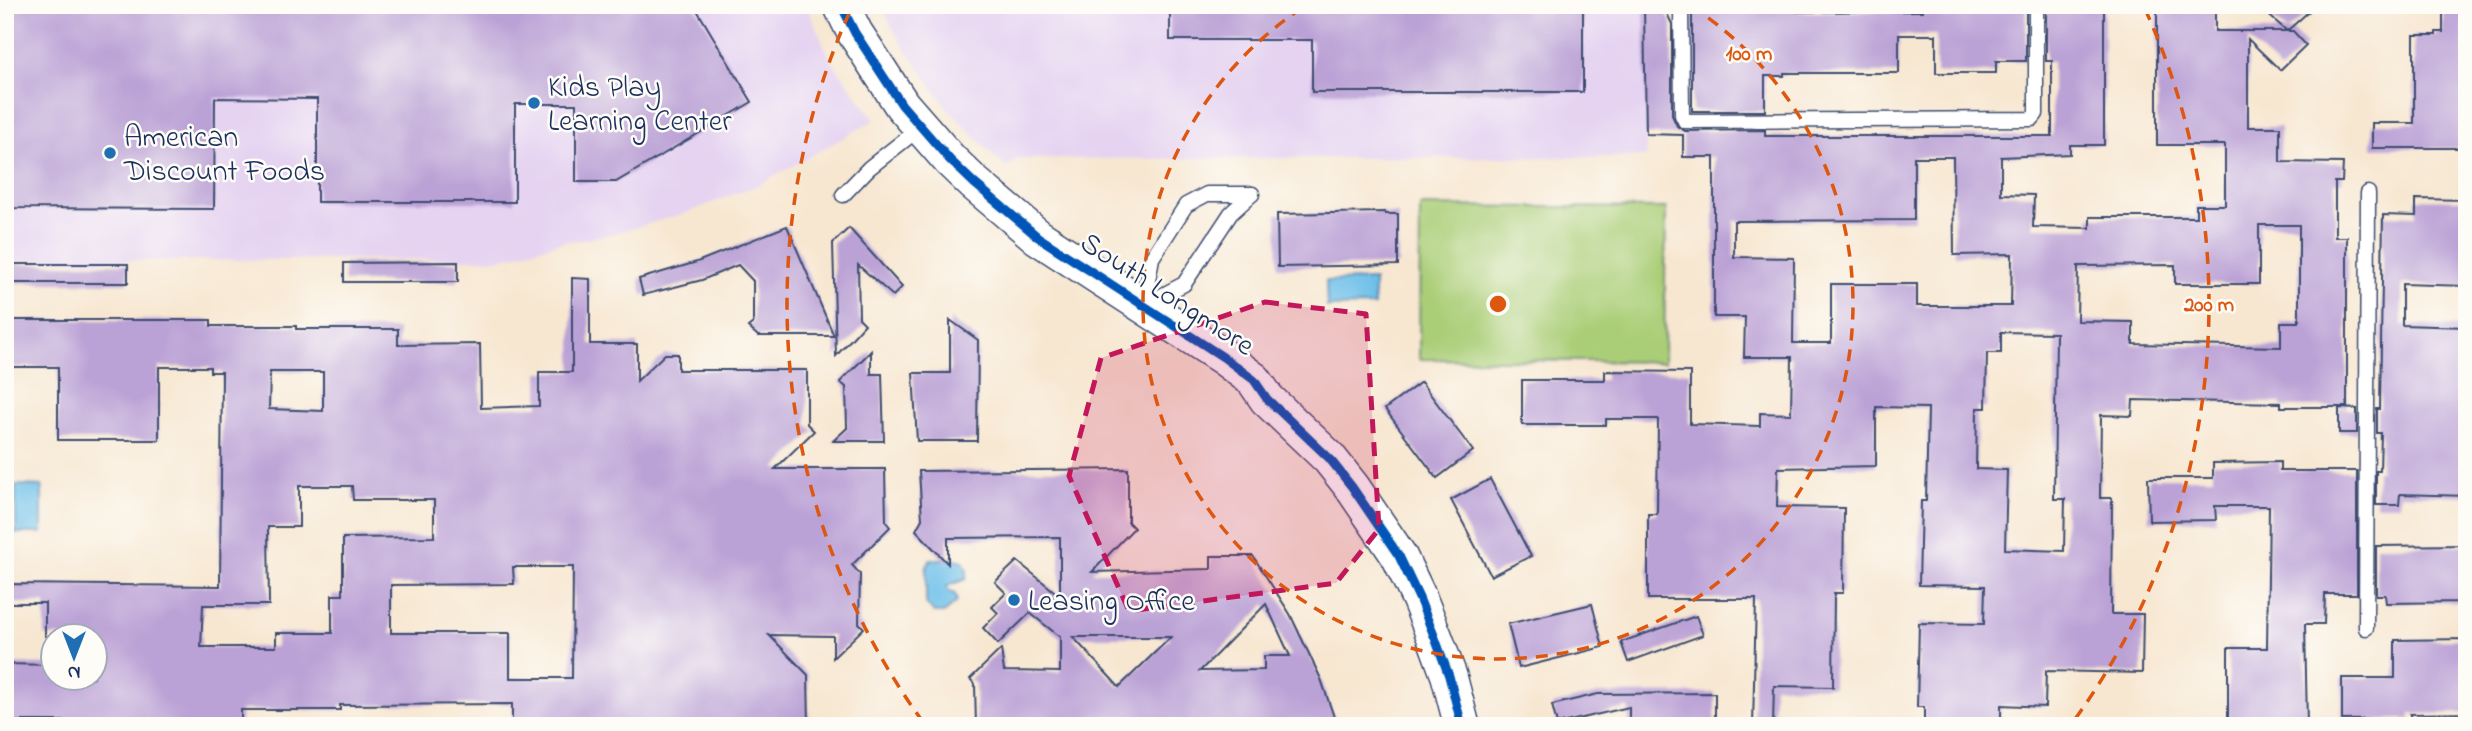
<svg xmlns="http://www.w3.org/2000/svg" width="2472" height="731" font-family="'Indie Flower',sans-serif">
	<rect width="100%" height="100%" fill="#fdfcf7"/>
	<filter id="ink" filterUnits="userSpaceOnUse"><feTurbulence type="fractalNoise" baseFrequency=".0143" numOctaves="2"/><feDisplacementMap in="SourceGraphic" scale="14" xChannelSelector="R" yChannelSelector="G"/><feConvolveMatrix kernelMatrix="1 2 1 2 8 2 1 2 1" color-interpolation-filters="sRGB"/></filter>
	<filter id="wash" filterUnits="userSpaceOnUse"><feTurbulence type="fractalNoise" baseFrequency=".00686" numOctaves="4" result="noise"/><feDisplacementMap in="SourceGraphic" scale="28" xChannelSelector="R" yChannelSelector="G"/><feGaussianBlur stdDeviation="1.57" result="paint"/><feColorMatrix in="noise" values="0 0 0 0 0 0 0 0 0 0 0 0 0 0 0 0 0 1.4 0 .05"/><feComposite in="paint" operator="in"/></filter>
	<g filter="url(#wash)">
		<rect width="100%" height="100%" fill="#f7e7d1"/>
		<!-- built -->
		<g fill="#e5d3f1">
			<polygon points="5,5 806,5 831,60 875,120 760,184 686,213 627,230 583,240 566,241 499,259 5,261"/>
			<polygon points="880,5 1645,5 1646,157 1017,159 1006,168 948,109 901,42"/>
		</g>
		<!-- green -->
		<polygon fill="#aace77" stroke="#627e6a" stroke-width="2" points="1420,206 1666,208 1664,362 1419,359"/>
		<!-- water -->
		<g fill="#6dbfe9" stroke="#4477a4" stroke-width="2">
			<polygon points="1374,280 1374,306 1327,307 1326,281"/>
			<polygon points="16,485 42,486 42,533 16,533"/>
			<polygon points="931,559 955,559 963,561 967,570 966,579 947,586 948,591 955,594 957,602 944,613 934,613 926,603 926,569"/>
		</g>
		<g id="blocks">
			<!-- building -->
			<g fill="#bba2d6" fill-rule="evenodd">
				<polygon points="17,5 466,5 466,9 573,9 579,5 694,5 752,102 616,182 576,182 576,104 515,104 515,202 317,202 317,99 215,98 214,209 5,208 5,6"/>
				<polygon points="1170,5 1583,5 1583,92 1312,92 1312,40 1170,40"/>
				<path d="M1644,5H1663L1672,24V115L1677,126L1685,131L1765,130V136H2052V61H2046V5H2104V145H2070V154L2001,157V194L2034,195L2033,227L2090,228V217H2196V205H2225V145H2157V5H2215V31H2287L2257,5H2316L2287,31H2293L2306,45L2280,70L2248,39V127H2280V162L2343,163L2342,182H2335V237H2347V407H2281V403L2133,400L2132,416L2101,415L2100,498H2112L2111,614H2143L2142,673L2046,671L2045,707L2001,705V726H1924V707H1917L1919,623L1984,624L1985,586L1919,585L1921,501H1926L1928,408L1876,407V466L1778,468L1777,507L1844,508L1843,593H1834L1833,687L1774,686L1773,726H1753L1756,599H1648V514H1657L1658,419H1606V425H1522V380H1605V371L1690,372V424L1760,426V413L1791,414L1792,357H1744L1745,317H1714V157H1683V135L1646,134ZM1914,157H1953L1954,255L2012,254L2011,306H1917V284H1831V343H1793L1794,258L1734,257V221L1914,220ZM2259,225H2299V322H2281V347L2133,344V322L2077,321L2078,266L2175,265V284H2259ZM2001,332L2056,333L2054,499H2065L2064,551L2005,549L2007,470L1976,469L1977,408H1986L1987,353H2001Z"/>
				<polygon points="1692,5 1797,5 1797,12 1922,11 1922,5 2026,5 2026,61 1996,61 1996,73 1936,73 1936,35 1899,35 1899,73 1784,73 1784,76 1765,76 1765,111 1692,111"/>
				<polygon points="2443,5 2467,5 2467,148 2372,148 2372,123 2414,123 2414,35 2436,35 2436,32 2443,32"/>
				<polygon points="2416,199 2467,200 2467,286 2402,284 2402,325 2467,327 2467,496 2400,494 2399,505 2376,505 2376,471 2380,471 2381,433 2377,433 2377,409 2380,409 2383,215 2416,216"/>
				<polygon points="1385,212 1385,214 1398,214 1398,265 1278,267 1277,214"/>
				<polygon points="787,226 834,336 758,336 748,327 753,323 753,281 738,265 702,280 643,295 639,279 697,262"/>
				<polygon points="849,228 902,287 893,296 858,265 859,318 865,324 836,356 833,243"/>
				<polygon points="458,262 458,282 344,282 344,263"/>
				<rect x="5" y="264" width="123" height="19"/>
				<path d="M572,278L590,279V344H637V381L665,354H678V370H807V424L814,431L775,469H885L886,522L890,527L852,565L860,574L859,623L864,628L833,658V636L769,635L808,675L809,726H512V704L340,705V710H241V726H69V721H5V664L52,665V678H94V636H45V603H5V584L220,586L222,372H210V367H159V440H58V367H5V320H211V326H296V329H398V345L480,344L481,408L539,406V372H572ZM270,372H323V411L269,409ZM299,486H352L353,500H434V537L343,538V595H332V633H276V647H201L203,605H269L268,527H299ZM513,567H573L572,678H510V633H391V585L514,584Z"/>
				<polygon points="950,320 978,340 977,441 917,441 913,373 950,373"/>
				<polygon points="871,351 871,374 882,374 884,441 833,441 847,428 846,387 840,382"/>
				<polygon points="1421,382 1473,451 1437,478 1385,409"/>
				<polygon points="2339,408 2357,409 2357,433 2339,433"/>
				<polygon points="2280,462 2280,471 2357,471 2357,594 2325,594 2324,624 2305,624 2307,726 2228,726 2228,648 2267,648 2269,506 2215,506 2216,520 2149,521 2148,478 2213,478 2213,463"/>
				<path d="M1128,469V522L1134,528L1092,572L1211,569V556H1253L1290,614L1321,679L1337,726H976L975,684L970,679L1001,649L1004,671L1060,672V637L1030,613L998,644L983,628L998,613L992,607L1006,593L995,582L1017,561L1060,596V537L948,538V564L916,530L922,519L919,471ZM1266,604L1290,656H1264V670L1200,671ZM1073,637H1171L1119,687Z"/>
				<polygon points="1490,479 1531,556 1491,576 1451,500"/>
				<polygon points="2467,545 2467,602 2386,603 2385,595 2376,595 2376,546"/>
				<polygon points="1592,604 1603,647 1519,668 1508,624"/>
				<polygon points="1696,616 1703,635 1628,662 1621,642"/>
				<polygon points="2467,639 2467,713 2410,714 2410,719 2342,720 2342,678 2395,678 2395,640"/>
				<polygon points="1715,693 1715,726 1629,726 1629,707 1557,724 1552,705 1598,694"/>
			</g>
		</g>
	</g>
	<g filter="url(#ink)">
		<use href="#blocks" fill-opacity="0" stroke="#3c4b6f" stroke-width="2"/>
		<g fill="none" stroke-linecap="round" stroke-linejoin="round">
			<defs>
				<g id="service">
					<polyline points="1681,5 1682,115 1685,121 2032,119 2036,114 2036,5"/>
					<polyline points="843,195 869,168 921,127"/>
					<polyline points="1144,303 1152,258 1186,205 1207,194 1252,194"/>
					<polyline points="1146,304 1184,284 1231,213 1252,194"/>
					<polyline points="2366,628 2368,193"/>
				</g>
				<polyline id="tertiary" points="841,5 855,33 902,105 950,160 974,183 1038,237 1223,357 1254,380 1267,399 1329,458 1352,487 1399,556 1419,598 1435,638 1449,676 1462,726"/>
			</defs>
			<!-- service casing -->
			<use href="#service" stroke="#3c4b6f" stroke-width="17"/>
			<!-- tertiary casing -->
			<use href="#tertiary" stroke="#3c4b6f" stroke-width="38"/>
			<!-- service -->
			<use href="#service" stroke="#fff" stroke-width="14"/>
			<!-- tertiary -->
			<use href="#tertiary" stroke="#fff" stroke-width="35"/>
			<defs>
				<polyline id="cycleway" points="841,5 855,33 902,105 950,160 974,183 1038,237 1223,357 1254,380 1267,399 1329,458 1352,487 1399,556 1419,598 1435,638 1449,676 1462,726"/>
			</defs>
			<!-- cycleway casing -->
			<use href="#cycleway" stroke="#fdfcf7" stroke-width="13"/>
			<!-- cycleway -->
			<use href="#cycleway" stroke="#0057b8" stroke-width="9"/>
		</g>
	</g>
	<!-- marked area -->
	<path fill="#c2185b" fill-opacity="0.2" stroke="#c2185b" stroke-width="5" stroke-dasharray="14 9" stroke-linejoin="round" d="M1265,302L1366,314L1379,529L1336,583L1129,611L1069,476L1101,358Z"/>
	<!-- distance rings -->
	<g fill="none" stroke="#de5710" stroke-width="3.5" stroke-dasharray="12 9">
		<path d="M1691 6A355 355 0 1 1 1305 6"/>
		<path d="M923 722A711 711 0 0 1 851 9M2145 9A711 711 0 0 1 2073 722"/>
	</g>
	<!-- markers -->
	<g fill="#1f6fb2" stroke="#fdfcf7" stroke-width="2.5">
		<circle cx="534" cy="103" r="7"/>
		<circle cx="110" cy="153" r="7"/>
		<circle cx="1014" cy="600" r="7"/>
	</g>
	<g text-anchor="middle" stroke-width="5" stroke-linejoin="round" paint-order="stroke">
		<!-- poi labels -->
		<g font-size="30" fill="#1b2f5e" stroke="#fdfcf7" text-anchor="start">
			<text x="548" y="96">Kids Play<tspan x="548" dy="34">Learning Center</tspan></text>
			<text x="124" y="146">American<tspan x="124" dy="34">Discount Foods</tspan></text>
			<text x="1028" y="610">Leasing Office</text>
		</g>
		<!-- street labels -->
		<g font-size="30" fill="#1b2f5e" stroke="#fdfcf7">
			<text transform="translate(1168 293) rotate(33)" y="10">South Longmore</text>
		</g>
	</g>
	<circle cx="1498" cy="304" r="10" fill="#de5710" stroke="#fdfcf7" stroke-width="3.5"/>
	<g font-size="21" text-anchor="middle" font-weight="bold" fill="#de5710" stroke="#fdfcf7" stroke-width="5" stroke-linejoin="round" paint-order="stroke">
		<text x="1749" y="60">100 m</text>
		<text x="2209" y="311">200 m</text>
	</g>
	<!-- margin -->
	<rect width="2472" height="731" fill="none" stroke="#fdfcf7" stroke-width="28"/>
	<!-- north arrow -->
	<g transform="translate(74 657) rotate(180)"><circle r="33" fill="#fdfcf7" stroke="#a3aaba" stroke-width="2"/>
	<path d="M0-5L12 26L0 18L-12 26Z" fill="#1f6fb2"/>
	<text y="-10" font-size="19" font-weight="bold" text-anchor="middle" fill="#1b2f5e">N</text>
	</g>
</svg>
